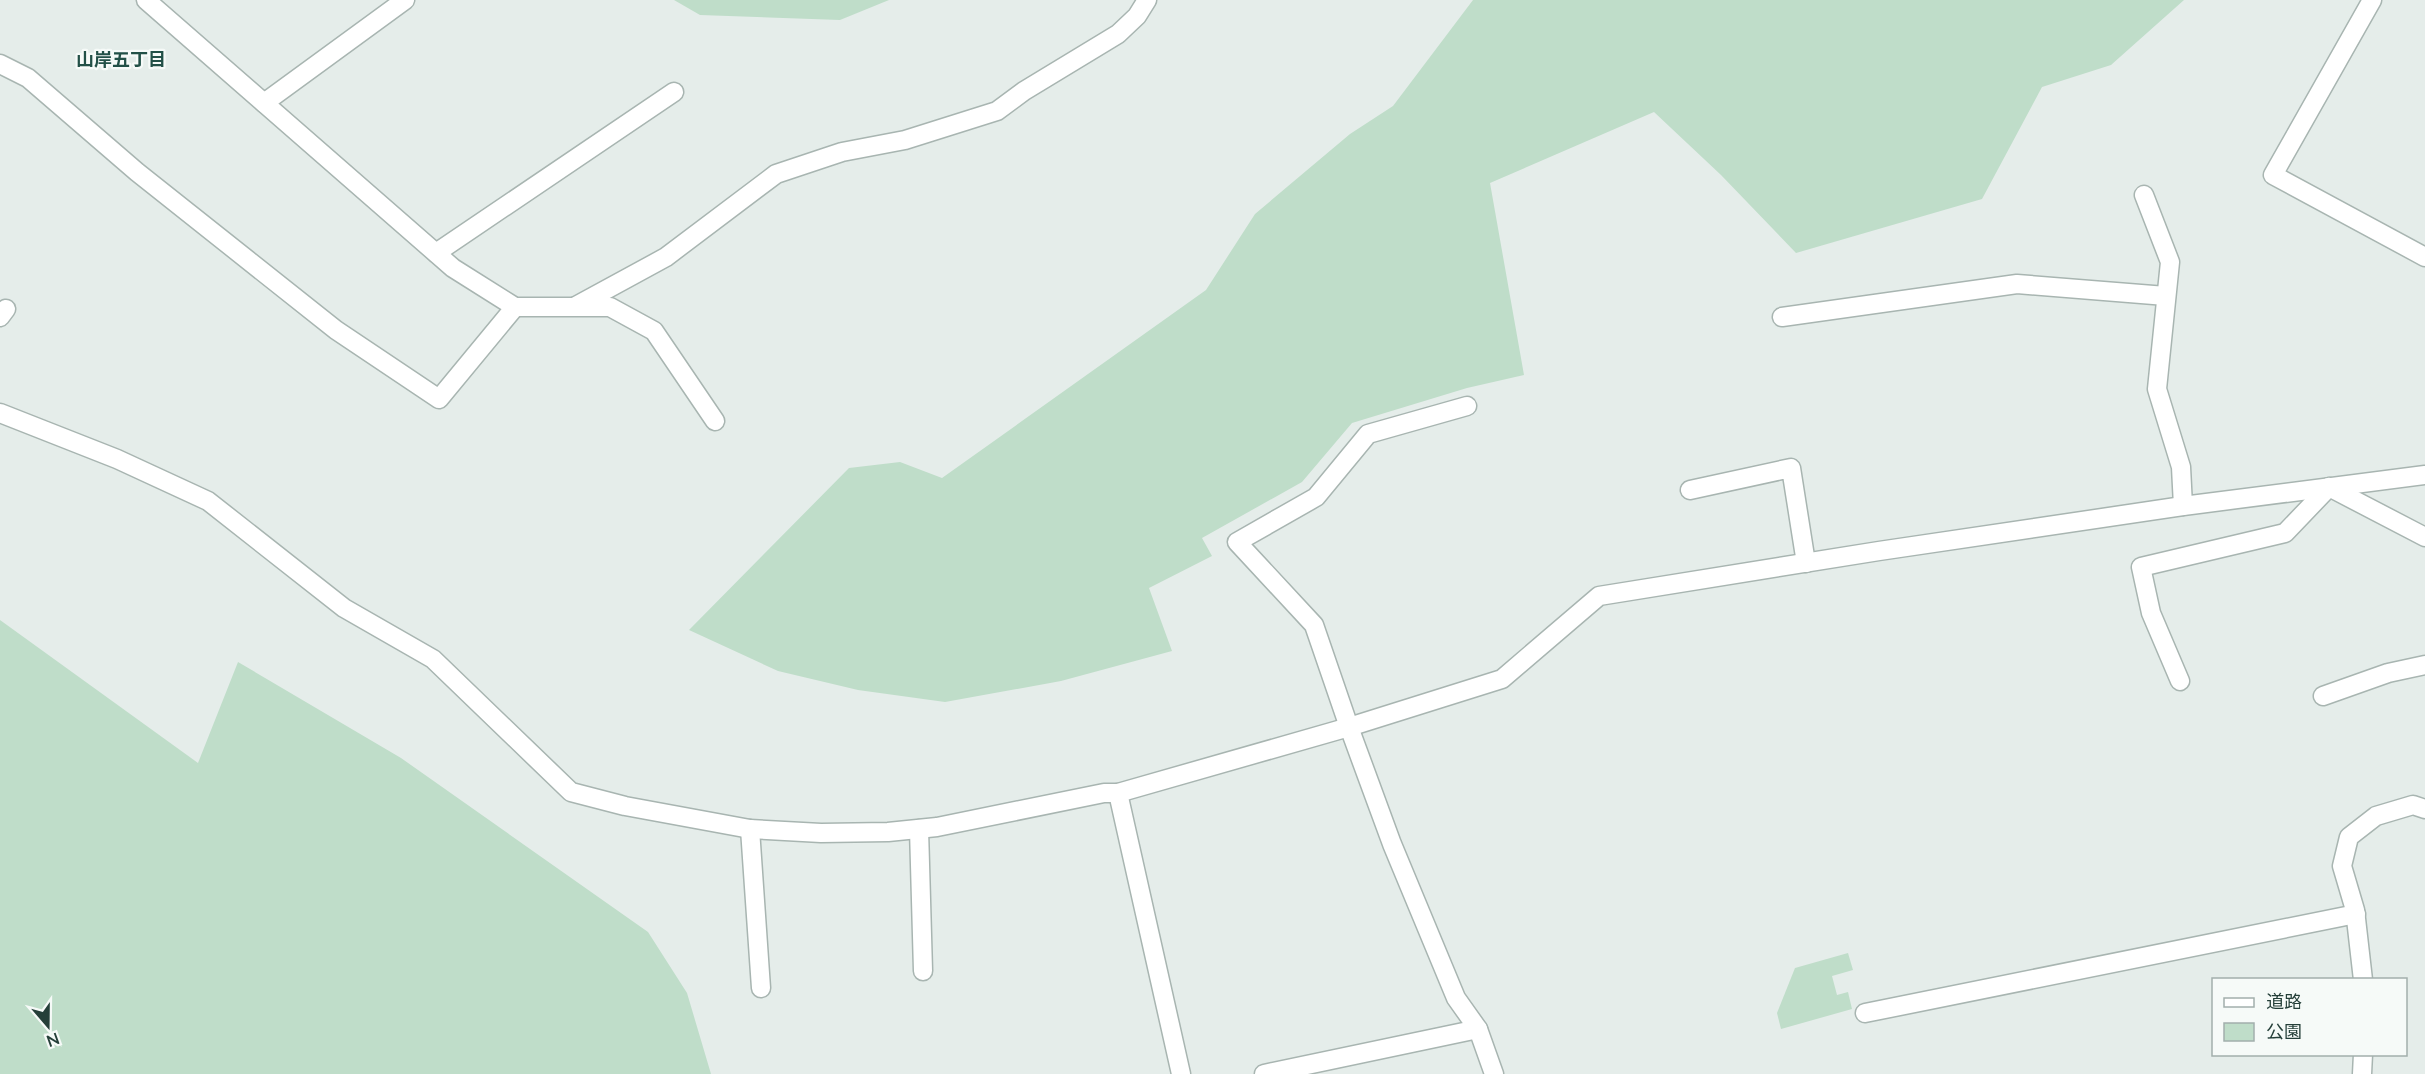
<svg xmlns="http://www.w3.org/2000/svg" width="2425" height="1074" font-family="Lato,'Noto Sans JP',sans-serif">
	<rect width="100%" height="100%" fill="#e5edea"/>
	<!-- green -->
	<g fill="#bfddc9">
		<polygon points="674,0 889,0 840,20 700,15"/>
		<polygon points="1473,0 2184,0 2111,65 2042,87 1982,199 1796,253 1721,175 1654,112 1490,183 1524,375 1467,388 1352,423 1302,482 1202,538 1212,556 1149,588 1172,651 1061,681 945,702 858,690 778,671 689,630 849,468 900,462 942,478 1206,290 1255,214 1350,134 1393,106"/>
		<polygon points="0,620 198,763 238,662 401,758 648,932 687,993 711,1074 0,1074"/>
		<polygon points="1848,953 1853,970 1832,976 1837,995 1848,992 1852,1009 1781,1029 1777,1013 1795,968"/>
	</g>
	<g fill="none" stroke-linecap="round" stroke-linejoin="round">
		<defs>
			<g id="lane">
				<polyline points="0,317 6,309"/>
				<polyline points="1690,490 1791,468 1806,563"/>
				<polyline points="2180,681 2151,613 2141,567 2285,533 2329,487 2425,537"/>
				<polyline points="2323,696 2388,673 2425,665"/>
				<polyline points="1349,727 1314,625 1237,542 1316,497 1368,434 1467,406"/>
				<polyline points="750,829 761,988"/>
				<polyline points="919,829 923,971"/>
			</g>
			<g id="street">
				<polyline points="146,0 453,268 515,307 610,307 654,331 715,421"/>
				<polyline points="2372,0 2273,175 2425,257"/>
				<polyline points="0,64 28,78 137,172 336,330 439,399 515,307"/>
				<polyline points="264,103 405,0"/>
				<polyline points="2144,195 2170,262 2157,389 2181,467 2183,506"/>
				<polyline points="436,253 674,92"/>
				<polyline points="576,306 666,257 776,174 842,152 905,140 997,111 1024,91 1118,34 1137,16 1147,0"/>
				<polyline points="1782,317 2017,284 2166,296"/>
				<polyline points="0,413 117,459 208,501 344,608 433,659 571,792 625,806 750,829 821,833 888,832 937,827 1104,793 1118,793 1349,727 1502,679 1599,596 1879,551 2183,506 2425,475"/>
				<polyline points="1349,727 1392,844 1456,998 1478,1029 1494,1074"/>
				<polyline points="1118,793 1181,1074"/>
				<polyline points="2363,980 2355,910 2342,866 2349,837 2376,816 2413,805 2425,809"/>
				<polyline points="1865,1013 2356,914"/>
				<polyline points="1264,1074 1478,1029"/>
				<polyline points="2362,1074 2363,1054"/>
			</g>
		</defs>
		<!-- lane casing -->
		<use href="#lane" stroke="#a8b5b1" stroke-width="21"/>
		<!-- street casing -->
		<use href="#street" stroke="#a8b5b1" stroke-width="21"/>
		<!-- lane -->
		<use href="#lane" stroke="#fff" stroke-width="18"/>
		<!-- street -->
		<use href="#street" stroke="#fff" stroke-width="18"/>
	</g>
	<g text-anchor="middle" stroke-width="4.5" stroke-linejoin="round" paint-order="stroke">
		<!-- neighbourhood labels -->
		<g font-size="18" font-weight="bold" fill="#225047" stroke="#f6faf8">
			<text x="121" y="66">山岸五丁目</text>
		</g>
	</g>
	<!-- legend -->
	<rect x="2212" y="978" width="195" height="78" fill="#f6faf8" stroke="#a2afac" stroke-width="1.5"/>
	<rect x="2224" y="998" width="30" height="9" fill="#ffffff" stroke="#a2afac" stroke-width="1.5"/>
	<text x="2266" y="1008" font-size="18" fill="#253f39">道路</text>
	<rect x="2224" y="1023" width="30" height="18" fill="#bfddc9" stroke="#a2afac" stroke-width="1.5"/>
	<text x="2266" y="1038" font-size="18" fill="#253f39">公園</text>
	<!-- north arrow -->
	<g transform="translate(48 1026) rotate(160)" stroke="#f6faf8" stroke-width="4.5" paint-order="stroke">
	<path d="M0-4.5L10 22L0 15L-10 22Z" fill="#253f39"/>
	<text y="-9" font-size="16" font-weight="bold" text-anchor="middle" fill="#253f39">N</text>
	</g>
</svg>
